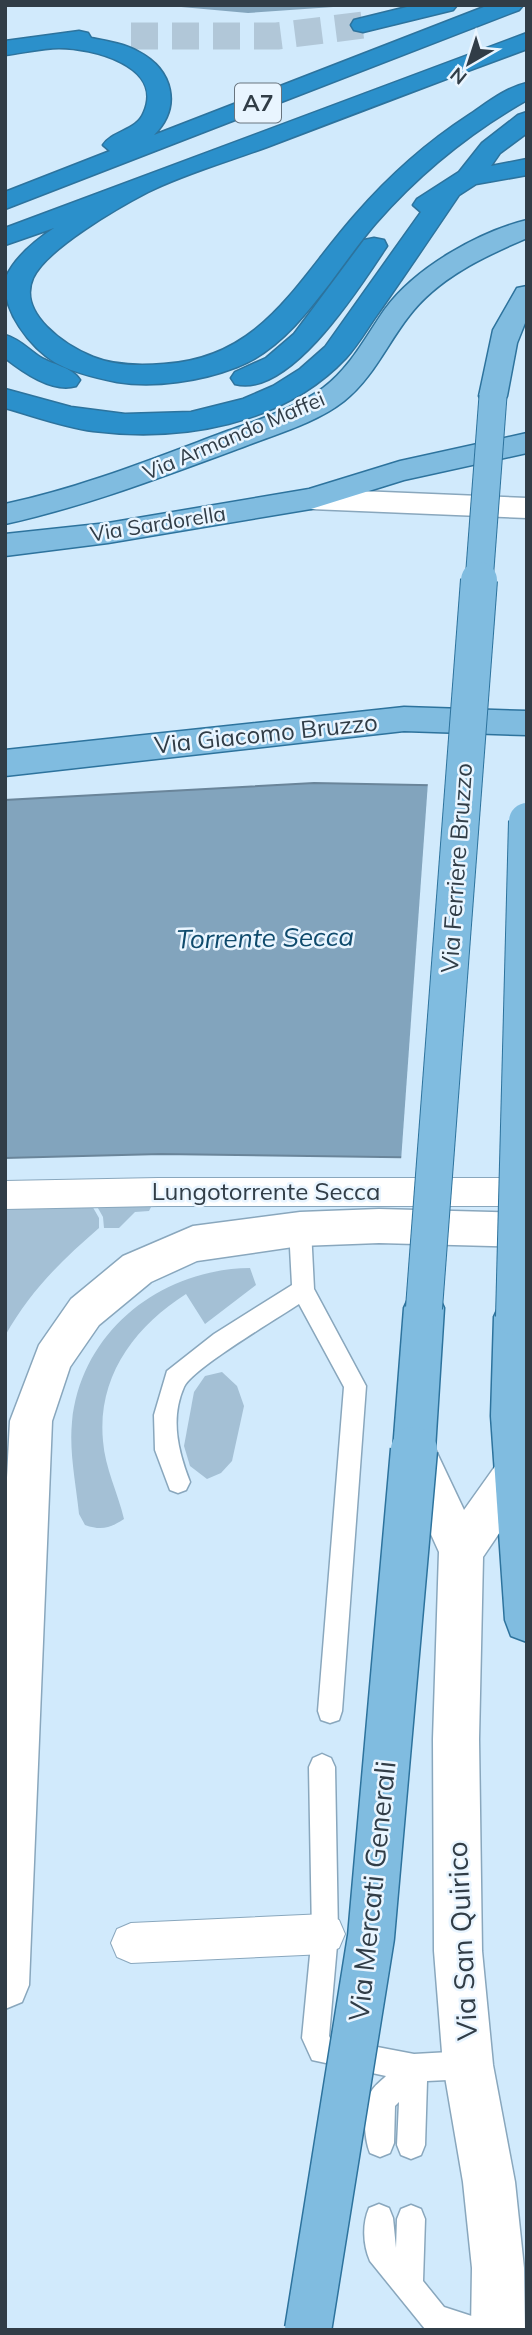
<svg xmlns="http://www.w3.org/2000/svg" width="532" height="2335" font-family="Mulish,sans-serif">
	<rect width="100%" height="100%" fill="#d1eafc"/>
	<!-- green -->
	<g fill="#a4c0d5">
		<polygon points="94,1201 152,1205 149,1211 135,1212 119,1228 104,1228 103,1217"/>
		<path d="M91,1204L99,1218V1228C60,1262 31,1290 5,1336V1205Z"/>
		<path d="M250,1268L256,1285L205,1324L186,1294C134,1327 97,1377 103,1441C105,1468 118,1493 124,1519C110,1528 102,1531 85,1525L79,1514C76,1484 69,1452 72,1422C81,1331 161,1269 250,1268Z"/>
		<polygon points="222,1372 237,1386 244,1406 232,1461 221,1473 207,1479 190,1466 184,1446 194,1392 205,1376"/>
	</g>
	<!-- forest -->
	<polygon fill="#83a5bd" points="159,5 362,5 248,13"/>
	<!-- water -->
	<polygon fill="#82a4bd" stroke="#6a859a" stroke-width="2" points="314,783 527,787 527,1159 161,1154 5,1158 5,800"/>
	<!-- pier -->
	<polygon fill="#d1eafc" points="428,782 527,784 527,1163 401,1161"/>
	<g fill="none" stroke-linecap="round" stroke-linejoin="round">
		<!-- motorway-tunnel -->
		<polyline stroke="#b1c7d8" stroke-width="27" stroke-dasharray="27 14" stroke-linecap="butt" points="131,36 277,36 363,25"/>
		<defs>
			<g id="service">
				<path d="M300,1220L308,1222L311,1229L314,1289L366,1386L342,1711L339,1720L330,1723L321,1720L318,1711L344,1387L299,1304C278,1318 192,1369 184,1387C170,1419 178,1451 190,1482L186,1490L178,1493L170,1490L155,1450L154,1415L167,1371L214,1334L292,1285L289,1229L292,1222Z"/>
				<path d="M322,1754L331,1758L335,1767L338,1934L329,2036L330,2038L414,2054L468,2051L478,2055L482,2065L478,2075L468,2079L427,2081L425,2145L421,2155L411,2159L401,2155L397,2145L399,2102L395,2106L394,2143L390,2153L380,2157L370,2153C364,2138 362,2106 371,2092C374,2086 381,2081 386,2076L312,2060L302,2038L312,1934L309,1767L313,1758Z"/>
				<path d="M379,2204L389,2208L393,2218L396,2248L397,2219L401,2209L411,2205L421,2209L425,2219L423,2281L444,2307L484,2320L488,2330L425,2329L370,2261C363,2245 362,2224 369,2208Z"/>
			</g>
			<g id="pedestrian">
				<polygon points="158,1178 527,1178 527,1206 158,1206 5,1209 5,1181"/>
				<polygon points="325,1914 339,1920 345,1934 339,1948 325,1954 131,1963 117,1957 111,1943 117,1929 131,1923"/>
			</g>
			<polygon id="minor" points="311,489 527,498 527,518 311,509 300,506 296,499 300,492"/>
			<g id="secondary">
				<polygon points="379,1209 527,1213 527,1247 379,1243 300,1246 197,1261 151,1282 99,1325 70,1367 52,1421 29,1985 22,2002 5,2009 5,1515 10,1421 39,1345 71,1299 123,1256 193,1226 300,1212"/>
				<polygon points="414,1430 429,1436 464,1510 501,1458 516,1452 527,1456 527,1492 483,1557 479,1739 482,1951 493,2065 515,2182 524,2268 525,2330 471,2330 472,2268 463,2182 443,2065 434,1951 433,1739 439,1552 393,1450 399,1436"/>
			</g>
			<g id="primary">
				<path d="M527,220V238C483,257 438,278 409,316C387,344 373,378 344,401C316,423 276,434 243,447C164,476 87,506 5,524V504C80,488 150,460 222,433C255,421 294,409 323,388C351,367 366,336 385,309C415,268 478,232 527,220Z"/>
				<polygon points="527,286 527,318 517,343 507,396 503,403 493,405 483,403 479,396 493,330 517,288"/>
				<polygon points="527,433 527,453 404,480 311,509 108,543 5,556 5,534 108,523 309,489 400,461"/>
				<polygon points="404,707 527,711 527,735 404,731 5,776 5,750"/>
				<polygon points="424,1290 438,1295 444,1308 435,1450 429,1464 414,1470 399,1464 393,1450 404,1308 410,1295"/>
				<polygon points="514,1299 527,1303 527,1642 511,1636 505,1620 491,1416 494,1317 500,1304"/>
			</g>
			<g id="motorway">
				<polygon points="415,5 457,5 453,10 363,32 354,30 351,25 354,20"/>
				<path d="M489,5H523L519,10L5,209V192L110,151L103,145C113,130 137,131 144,112C164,65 91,48 59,48C42,48 23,53 5,55V41L79,31L88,33L91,38C107,41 125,44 139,52C173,70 182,107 154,135Z"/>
				<path d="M527,33V49C440,81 353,114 267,147C229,161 184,174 148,192C119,207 46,249 33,278C17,314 66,346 93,357C115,366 140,366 164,364C263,358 297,280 356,214C390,175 426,143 469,115C487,103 505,88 527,83V100C469,133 419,174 376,223C336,269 296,345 237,367C201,381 155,388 117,382C97,378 74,373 56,363C31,348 0,310 6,277C15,257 36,240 54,228L5,245V228Z"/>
				<path d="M527,112V133L500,153L491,166L527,159V175L476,184L459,195C432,235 405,275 377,315C367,329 358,345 346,358C283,425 181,442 93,431C63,427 34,416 5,408V389L71,407L125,414L191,412L243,399L273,386L300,369L325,347L421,212L413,205L417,199L459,172L482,143L518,115Z"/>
				<path d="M374,238L384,240L387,246C361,285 290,399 235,384L231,378L235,372L266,358L294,334L364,240Z"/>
				<path d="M5,335C19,339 28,349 40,357C53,365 72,367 80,380L76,386C52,393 23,372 5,358Z"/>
			</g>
		</defs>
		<!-- service casing -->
		<use href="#service" stroke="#89a7bd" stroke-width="3"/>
		<!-- pedestrian casing -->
		<use href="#pedestrian" stroke="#89a7bd" stroke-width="2"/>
		<!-- minor casing -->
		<use href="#minor" stroke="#89a7bd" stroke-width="3"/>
		<!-- secondary casing -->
		<use href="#secondary" stroke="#89a7bd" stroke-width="3"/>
		<!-- primary casing -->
		<use href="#primary" stroke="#2d739d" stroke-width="3"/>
		<!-- motorway casing -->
		<use href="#motorway" stroke="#2d739d" stroke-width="3"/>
		<!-- service -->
		<use href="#service" fill="#fff" fill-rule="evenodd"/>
		<!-- pedestrian -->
		<use href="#pedestrian" fill="#fff" fill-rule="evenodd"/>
		<!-- minor -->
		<use href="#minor" fill="#fff" fill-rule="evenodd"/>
		<!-- secondary -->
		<use href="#secondary" fill="#fff" fill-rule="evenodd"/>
		<!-- primary -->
		<use href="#primary" fill="#80bce0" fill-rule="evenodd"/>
		<!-- motorway -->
		<use href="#motorway" fill="#2b90cb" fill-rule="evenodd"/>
		<defs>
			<polyline id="primary-bridge-far2" points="479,582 493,396"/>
			<g id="primary-bridge-far1">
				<polyline points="424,1308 479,580"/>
				<polyline points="514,1317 527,821"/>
			</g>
			<polyline id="primary-bridge" points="308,2330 371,1937 414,1450"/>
		</defs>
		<!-- primary-bridge-far2 casing -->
		<use href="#primary-bridge-far2" stroke="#2d739d" stroke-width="29" stroke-linecap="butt"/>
		<!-- primary-bridge-far1 casing -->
		<use href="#primary-bridge-far1" stroke="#2d739d" stroke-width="38" stroke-linecap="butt"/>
		<!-- primary-bridge casing -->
		<use href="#primary-bridge" stroke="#2d739d" stroke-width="49" stroke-linecap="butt"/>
		<!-- primary-bridge-far2 -->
		<use href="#primary-bridge-far2" stroke="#80bce0" stroke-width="27"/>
		<!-- primary-bridge-far1 -->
		<use href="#primary-bridge-far1" stroke="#80bce0" stroke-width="36"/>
		<!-- primary-bridge -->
		<use href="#primary-bridge" stroke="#80bce0" stroke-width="46"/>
	</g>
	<g text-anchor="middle" stroke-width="5" stroke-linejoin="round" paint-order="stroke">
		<!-- far-street labels -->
		<g font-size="21" fill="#313d47" stroke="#e9f5ff">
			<text transform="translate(234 436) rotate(-23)" y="7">Via Armando Maffei</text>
			<text transform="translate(158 524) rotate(-9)" y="7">Via Sardorella</text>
		</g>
		<!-- shield labels -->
		<rect fill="#e9f5ff" stroke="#68747e" stroke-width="2" x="235" y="83.5" width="46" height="39" rx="5"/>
		<g font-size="23" font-weight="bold" fill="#313d47">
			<text x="258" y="111">A7</text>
		</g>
		<!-- street labels -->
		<g font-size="24" fill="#313d47" stroke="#e9f5ff">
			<text transform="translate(266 734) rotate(-6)" y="8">Via Giacomo Bruzzo</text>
			<text transform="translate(457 868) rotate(-86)" y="8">Via Ferriere Bruzzo</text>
			<text x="266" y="1200">Lungotorrente Secca</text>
		</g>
		<!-- water labels -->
		<g font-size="26" font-style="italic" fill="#0e4a6c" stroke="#e9f5ff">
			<text transform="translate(265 938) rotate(-1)" y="9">Torrente Secca</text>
		</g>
		<!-- near-street labels -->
		<g font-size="28" fill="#313d47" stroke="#e9f5ff">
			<text transform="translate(372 1891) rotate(-84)" y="10">Via Mercati Generali</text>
			<text transform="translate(462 1941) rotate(-93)" y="10">Via San Quirico</text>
		</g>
	</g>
	<!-- border -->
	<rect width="532" height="2335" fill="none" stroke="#313d47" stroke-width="14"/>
	<!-- north arrow -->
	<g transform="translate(469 63) rotate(219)" stroke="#e9f5ff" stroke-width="5" paint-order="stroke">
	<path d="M0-5L12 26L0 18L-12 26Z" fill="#313d47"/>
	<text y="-10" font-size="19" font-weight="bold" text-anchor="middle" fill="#313d47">N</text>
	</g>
</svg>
